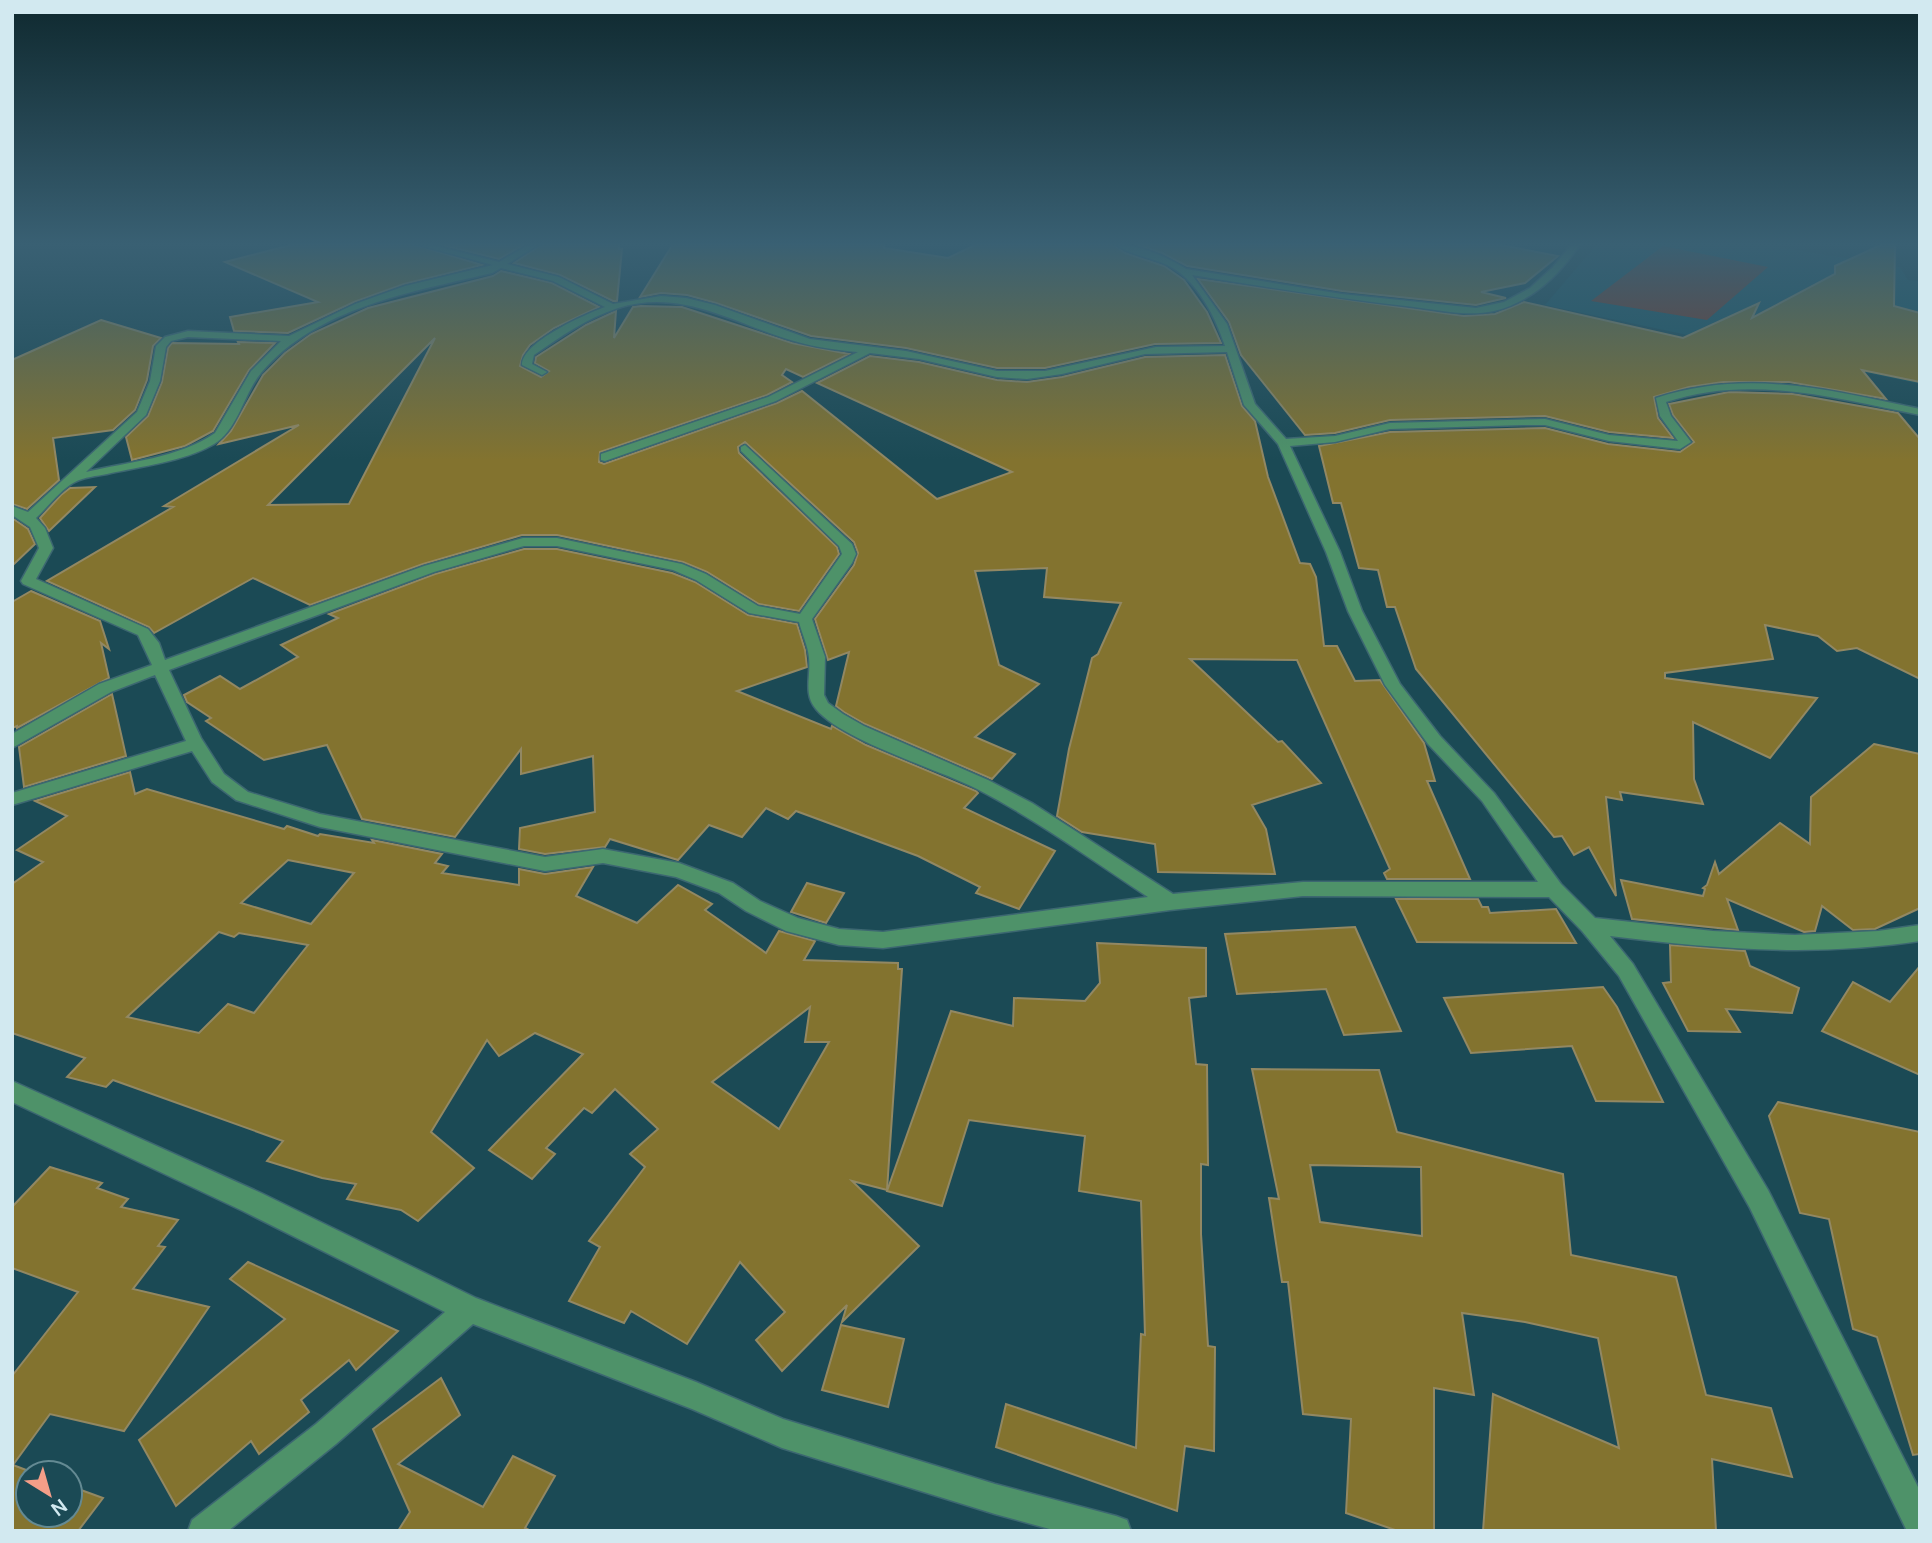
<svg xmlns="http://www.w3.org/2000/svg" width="1932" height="1543" font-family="Manrope,sans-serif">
	<rect width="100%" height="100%" fill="#1b4a55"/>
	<!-- built -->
	<polygon fill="#1a5663" points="1597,244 1761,244 1900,267 1908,280 1920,281 1920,384 1545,305"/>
	<!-- green -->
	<polygon fill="#7e3421" points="1663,246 1768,267 1707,320 1591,301"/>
	<!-- building -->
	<g fill="#83732f" stroke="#928863" stroke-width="2" fill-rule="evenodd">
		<polygon points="295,244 412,244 482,265 404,284 354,302 288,333 234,331 230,317 318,302 225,262"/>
		<polygon points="438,244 525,244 499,259"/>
		<polygon points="542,244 619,244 619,249 622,249 617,301 613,301 560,275 514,263"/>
		<polygon points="673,244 884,244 884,248 948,258 977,244 1113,244 1125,253 1164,266 1184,280 1207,312 1221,343 1155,344 1045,368 997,368 906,348 811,336 716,303 687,295 661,293 640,297"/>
		<polygon points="1134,244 1496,244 1558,256 1525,283 1481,292 1506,298 1476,305 1342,291 1187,266 1162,253"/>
		<polygon points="1883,244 1895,244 1894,306 1920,313 1920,382 1862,370 1886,399 1789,382 1723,382 1689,387 1654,397 1658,418 1673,438 1609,432 1545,416 1390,420 1335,433 1305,435 1241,355 1229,322 1198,279 1464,316 1495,314 1524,302 1683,338 1759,303 1752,318 1835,274 1835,266"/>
		<path d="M501,271L552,283L599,307L554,328L530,345L523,355L520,366L541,377L549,371L535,363L536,357L586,325L616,311L614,338L633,307L641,306L682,307L792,343L849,354L803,377L786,369L782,375L792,382L767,395L600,452L599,462L604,464L777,403L802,391L937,499L1012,472L817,383L870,356L919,362L997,380L1027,382L1062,377L1145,357L1225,355L1242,406L1255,421L1268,477L1300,563L1310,564L1316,577L1324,646H1337L1355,681L1380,680L1424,743L1435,781H1427L1470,879H1387L1384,873L1390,869L1297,660L1190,659L1278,742L1282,741L1321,783L1252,805L1266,829L1275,874L1158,872L1155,844L1082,832L1057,816L1069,749L1092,658L1098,654L1121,603L1044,597L1047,568L975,571L999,665L1039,684L975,737L1015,754L992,779L865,724L844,712L836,706L849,652L828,660L815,619L854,565L858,553L854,542L745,442L738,447L739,453L837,547L839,554L799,611L759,604L707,572L683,562L557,535H522L423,564L310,605L253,578L154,633L149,627L47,581L173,507L164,506L299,425L219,444L231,431L263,375L285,353L311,334L368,308L493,276ZM435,338L349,504L268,505Z"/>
		<polygon points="101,320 161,338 153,346 147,380 135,410 113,430 53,438 59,480 27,509 12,504 12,360"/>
		<polygon points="238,342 275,343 249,370 213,431 185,446 132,460 126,437 148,416 162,382 168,348 172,343 239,344"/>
		<polygon points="1729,392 1793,394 1898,413 1920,439 1920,679 1857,648 1837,651 1818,636 1765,625 1773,659 1665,673 1665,678 1817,698 1770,758 1693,722 1694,779 1703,804 1620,792 1622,800 1606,797 1616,896 1589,847 1574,855 1562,836 1554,837 1416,669 1395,607 1387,607 1378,570 1359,568 1341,503 1333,503 1319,446 1390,432 1545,428 1608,444 1680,452 1694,442 1673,415 1669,404"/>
		<polygon points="95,487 49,531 40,518 61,495 70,488"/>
		<polygon points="12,518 28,529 35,544 12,566"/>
		<polygon points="524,549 557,549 672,573 695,582 748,615 797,624 805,650 807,667 737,691 831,729 832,726 866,745 976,791 978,793 964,808 1055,851 1019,909 976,893 980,887 918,856 796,811 788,819 766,808 742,837 709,825 678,860 610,839 605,847 545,854 519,849 520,828 595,812 593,756 521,774 521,749 455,837 362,819 327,745 264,760 206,721 211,718 187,702 184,695 220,676 240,689 298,657 281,645 338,618 329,614 435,574"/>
		<polygon points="31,591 100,621 109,649 101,643 109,678 17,728 17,726 12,728 12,602"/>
		<polygon points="112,694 126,756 24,787 19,747"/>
		<polygon points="1874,744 1920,754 1920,908 1875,929 1853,930 1822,906 1815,931 1804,932 1727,899 1738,930 1632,919 1621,880 1703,896 1705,889 1703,888 1707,885 1715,862 1719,874 1780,823 1810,844 1811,797"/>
		<path d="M130,772L135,794L147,789L284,829L287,826L318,836L320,834L374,843L372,840L442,854L435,863L448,866L442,873L519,885V869L545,874L593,867L576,896L637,923L678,885L712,904L705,910L766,953L779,931L815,941L804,960L898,963V969H902L887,1190L852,1181L919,1246L842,1322L847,1305L782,1371L756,1340L785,1312L740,1262L687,1344L631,1311L624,1323L569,1301L600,1247L589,1241L645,1167L630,1154L658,1129L615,1089L592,1113L584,1108L546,1148L555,1154L532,1179L489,1150L583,1054L535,1033L499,1056L487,1040L431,1132L474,1168L418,1221L401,1210L347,1199L356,1184L322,1178L267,1161L283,1141L113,1080L106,1087L67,1077L85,1058L12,1033V884L43,862L17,850L67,816L35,801ZM288,860L354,873L311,924L241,903ZM219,932L234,937L239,933L308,945L254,1013L228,1004L199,1033L127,1017ZM810,1007L805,1042H829L779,1129L712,1082Z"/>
		<polygon points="807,883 844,893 826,923 791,912"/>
		<polygon points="1396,899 1478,899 1482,907 1488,907 1490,913 1556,909 1576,943 1417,942"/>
		<polygon points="1355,927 1401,1031 1344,1035 1326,989 1237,994 1225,934"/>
		<polygon points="1097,943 1206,948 1206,996 1189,998 1196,1064 1207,1065 1208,1165 1201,1164 1201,1234 1208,1346 1215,1347 1214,1451 1185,1446 1177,1511 996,1447 1006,1404 1136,1448 1141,1334 1145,1335 1141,1201 1079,1191 1085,1136 969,1120 942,1206 887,1191 951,1011 1013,1026 1014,998 1085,1001 1100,983"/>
		<polygon points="1670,945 1745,951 1750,966 1799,988 1792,1013 1726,1009 1740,1032 1688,1031 1663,983 1671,982"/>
		<polygon points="1920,966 1920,1075 1822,1031 1853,982 1890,1002"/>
		<polygon points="1603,987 1617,1007 1663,1102 1596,1101 1572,1046 1471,1053 1444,998"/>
		<path d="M1252,1069L1379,1070L1397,1132L1563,1174L1571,1255L1676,1277L1706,1395L1771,1408L1792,1477L1712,1459L1716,1531H1483L1493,1394L1619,1448L1598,1338L1525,1322L1462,1313L1474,1395L1434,1388V1531H1398L1346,1513L1351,1419L1303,1414L1288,1282H1282L1269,1198L1279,1199ZM1310,1165L1421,1167L1422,1236L1320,1222Z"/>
		<polygon points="1778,1102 1920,1132 1920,1454 1913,1455 1877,1337 1853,1329 1829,1219 1800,1213 1769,1116"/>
		<polygon points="50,1167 102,1183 97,1188 128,1199 121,1207 178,1220 158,1246 165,1247 133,1289 209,1307 124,1431 50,1414 13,1465 34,1473 28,1473 28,1515 70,1515 70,1486 103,1498 78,1531 12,1531 12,1376 78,1292 12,1268 12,1207"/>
		<polygon points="248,1262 398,1331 356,1370 349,1360 301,1400 309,1412 259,1454 251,1441 176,1506 139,1440 285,1319 230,1279"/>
		<polygon points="841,1325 904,1339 888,1407 822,1390"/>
		<polygon points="441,1378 460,1415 398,1464 483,1507 513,1456 555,1476 525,1528 531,1531 398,1531 410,1512 373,1429"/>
	</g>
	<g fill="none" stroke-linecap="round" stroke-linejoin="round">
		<defs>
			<g id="minor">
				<path d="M415,244H428L499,262L530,244H540L507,264L559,277L613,304L661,296L686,298L715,305L810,339L906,351L997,371H1045L1156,347L1225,346C1215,316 1196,277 1165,264C1149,257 1128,254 1115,244C1138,244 1167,257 1186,269L1342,294L1476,308L1504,302L1530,288L1553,267L1572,244H1580C1560,275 1531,302 1494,311C1468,317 1440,310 1414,307C1340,299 1266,287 1192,275L1227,324L1255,404L1286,439L1335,436L1390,423L1545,419L1609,435L1678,441L1660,416L1656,398C1747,368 1830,390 1920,409V415C1836,398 1750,374 1666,402L1671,416L1691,442L1680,449L1609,441L1545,425H1523L1390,429L1335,442L1290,446L1340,552L1362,611L1400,684L1440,736L1494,793L1561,884L1595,918L1713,931L1795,935L1878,931L1920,925V941C1815,957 1714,949 1610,936L1633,964L1768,1190L1920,1491V1531H1907L1750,1208L1619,976L1582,931L1549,897L1303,896L1170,910L883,948L839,945L786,931L746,911L719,893L676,877L603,863L545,871L320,827L236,800L212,782L192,751L12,805V793L186,741L155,675L111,692L12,748V734L99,684L152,665L138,635L23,584L21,581L39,548L30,527L12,515V506L28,512L137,412L150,381L156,346L165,337L188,331L289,336L355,304L405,286L493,265ZM501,268L553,281L605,307C584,315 522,342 522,365L542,375L547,372L532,364L534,355C560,337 587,318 618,308C679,289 728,320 784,338C808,346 833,350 858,352L768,397L601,454V460L605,461L776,401L870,353L919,359L997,377L1027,379L1062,374L1145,354L1227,352L1244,405L1278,444L1326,552L1348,611L1385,685L1428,744L1482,801L1538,882H1303L1173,894L1032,803L988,780L864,726L843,714L828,703L824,695L825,657L812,619L852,563L856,554L852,544L745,445L741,447V451L839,546L842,554L800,614L758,606L706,574L682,564L557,538H523L424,566L165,660L159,643L148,629L36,579L53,548L45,528L36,518C48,507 61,489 75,482C84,477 97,476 107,474C142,466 183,462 214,444C238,430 244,393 261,373C317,307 412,292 492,273ZM188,337L281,341L251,371L215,433C179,458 128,462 86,472L146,415L160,381L166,347L171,341ZM524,546H557L673,570L696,580L749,613L799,622C802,634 808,646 809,658C811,676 803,694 816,709C841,740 938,769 977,789C1037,820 1092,860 1148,897L883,932L839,929L798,918L760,901L733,883L679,863L603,849L545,857L320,814L248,792L224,774L201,738L169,670L434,572Z"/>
				<polygon points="12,1081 261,1193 476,1298 696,1382 783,1419 995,1484 1116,1516 1127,1520 1131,1531 1057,1531 995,1514 782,1448 692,1409 473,1324 336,1444 228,1531 188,1531 192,1520 316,1424 445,1312 243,1211 12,1102"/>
			</g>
		</defs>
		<!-- minor casing -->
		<use href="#minor" stroke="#3c6771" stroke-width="3"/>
		<!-- minor -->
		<use href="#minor" fill="#4e9269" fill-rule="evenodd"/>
	</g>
	<!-- sky -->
	<linearGradient id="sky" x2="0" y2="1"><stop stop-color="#0f292f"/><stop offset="0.53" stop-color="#396073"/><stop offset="1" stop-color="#396073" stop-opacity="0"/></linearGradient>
	<rect width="1932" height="460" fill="url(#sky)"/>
	<!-- border -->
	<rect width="1932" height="1543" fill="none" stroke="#d2e9f0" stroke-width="28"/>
	<!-- north arrow -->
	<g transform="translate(49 1494) rotate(143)"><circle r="33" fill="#1b4a55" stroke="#648a93" stroke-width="2"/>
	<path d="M0-5L12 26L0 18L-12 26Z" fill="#f49e88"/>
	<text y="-10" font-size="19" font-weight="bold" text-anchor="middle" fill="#d2e9f0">N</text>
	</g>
</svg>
